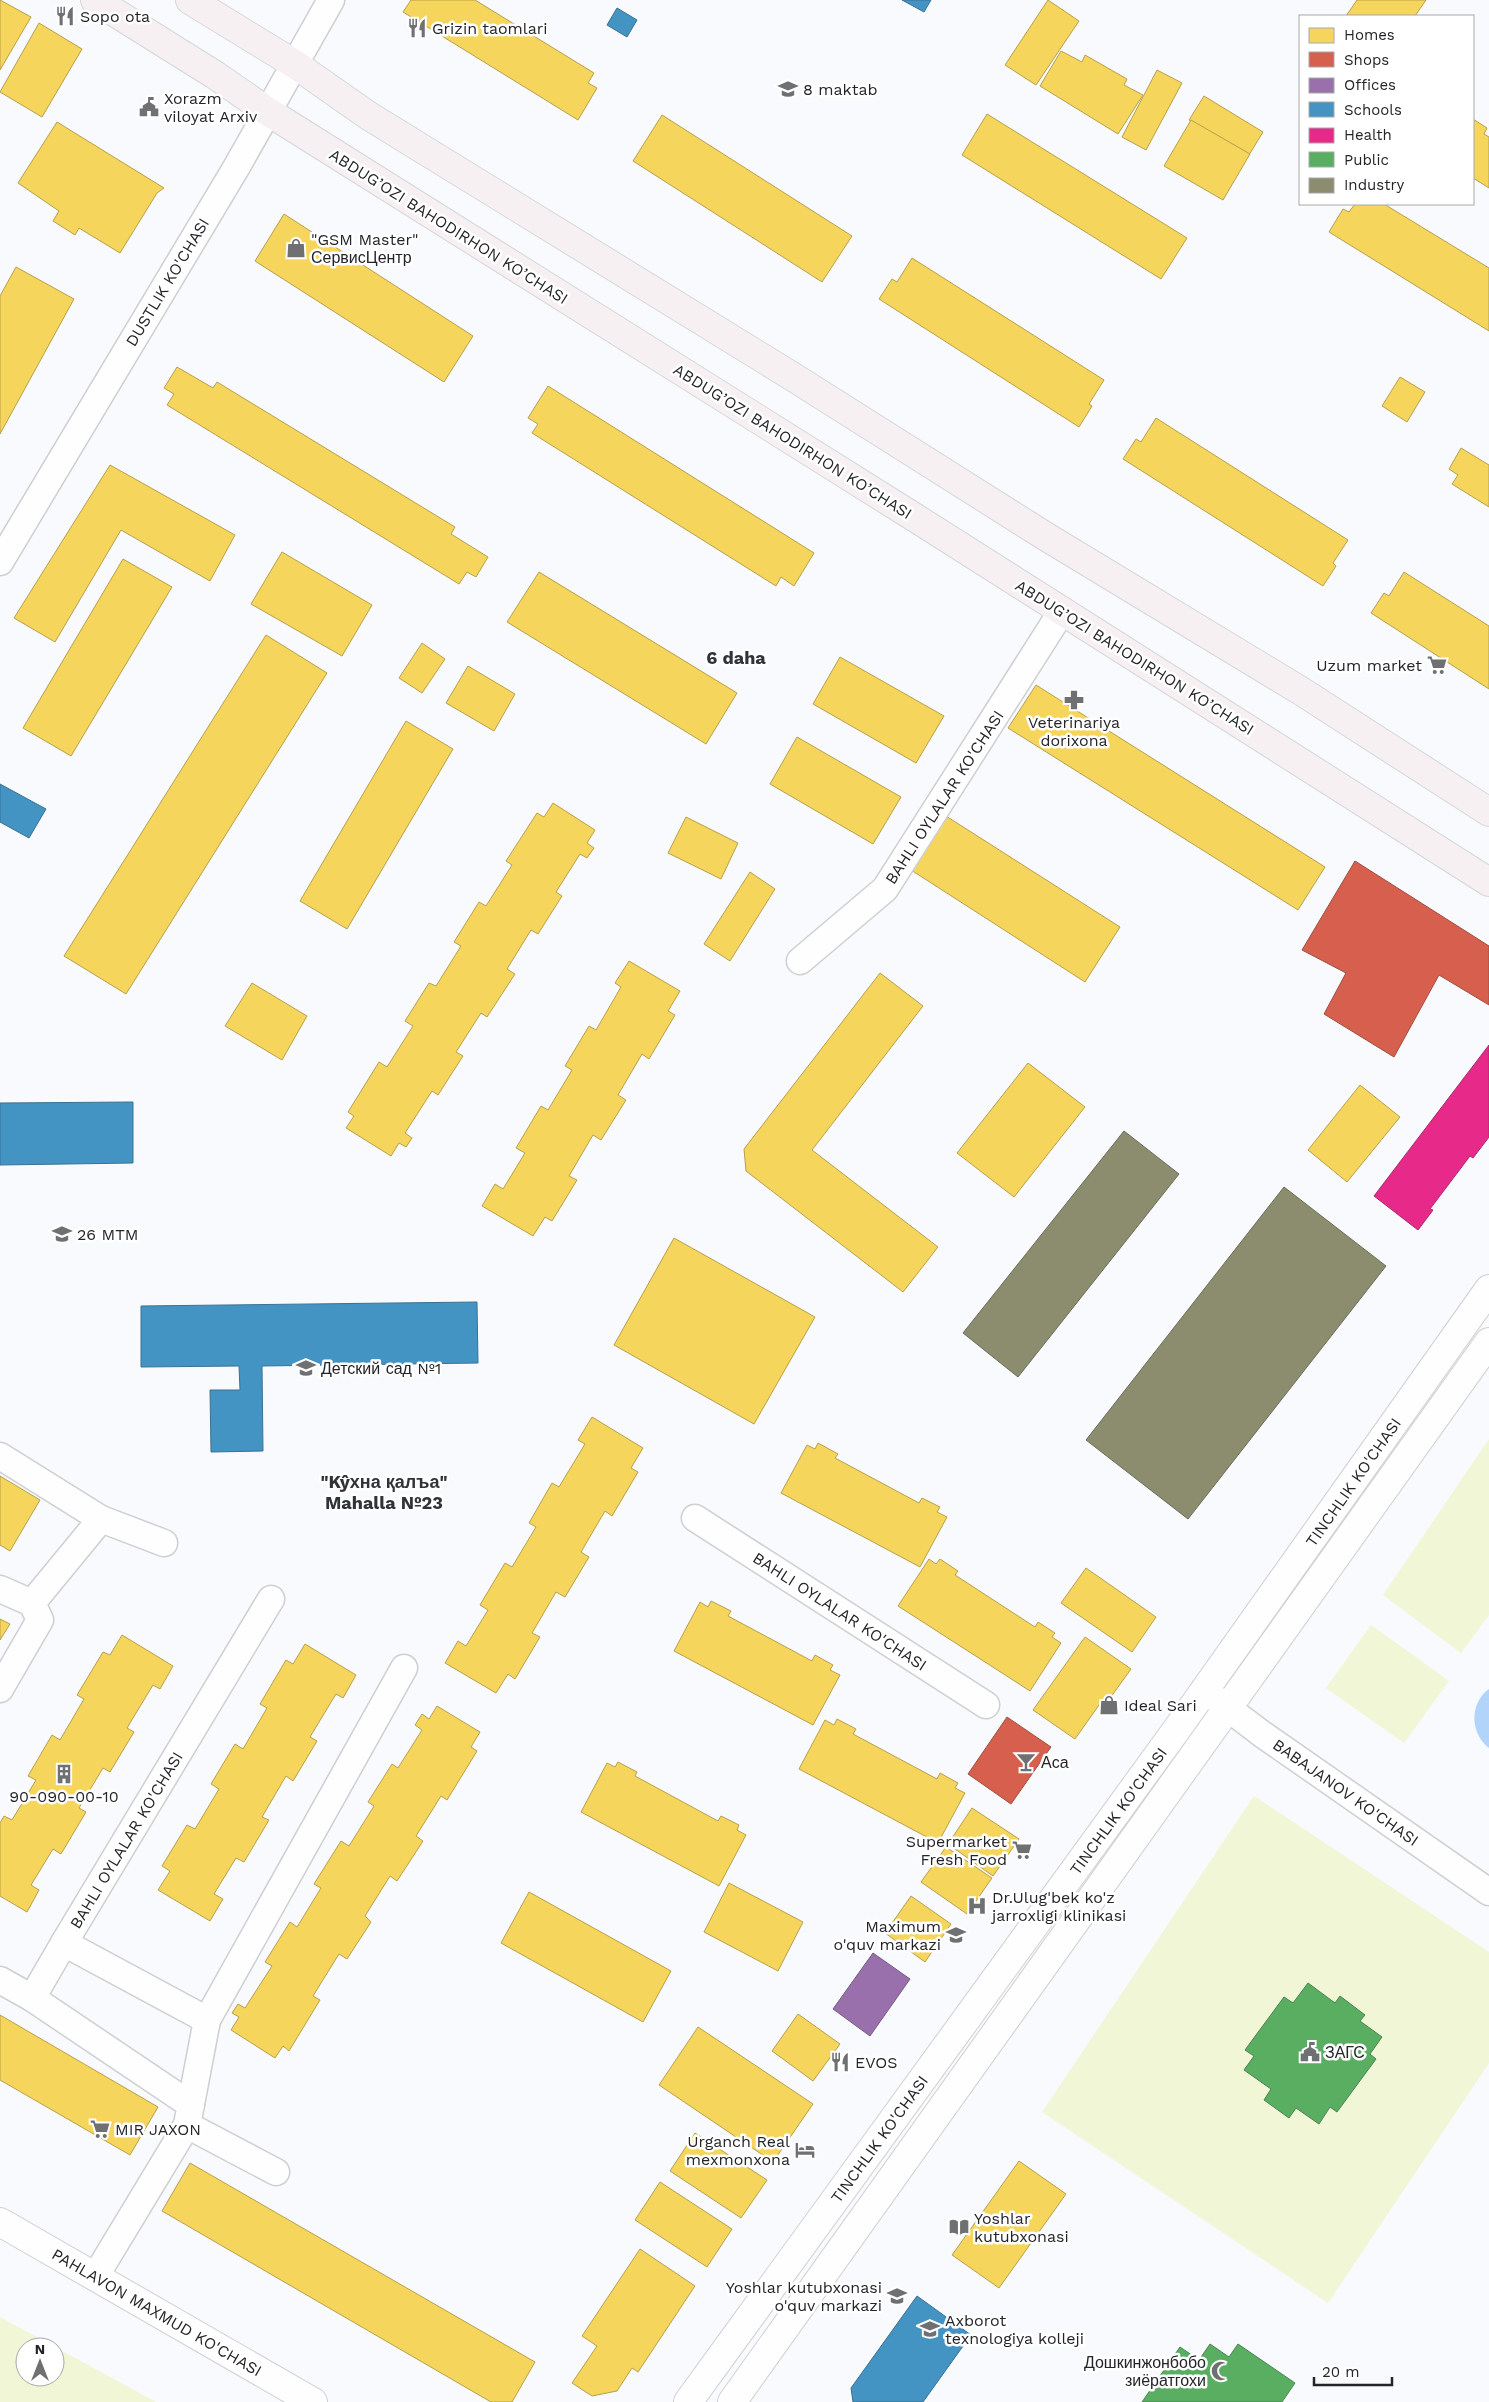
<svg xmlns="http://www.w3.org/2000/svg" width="1489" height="2402" font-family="'Work Sans',sans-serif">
	<rect width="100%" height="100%" fill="#f8fafd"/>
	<!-- green -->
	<g fill="#f1f6d7">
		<polygon points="1489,1439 1489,1615 1461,1653 1383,1595"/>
		<polygon points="1371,1625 1449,1681 1404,1743 1326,1688"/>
		<polygon points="1254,1796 1489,1952 1489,2063 1328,2303 1042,2112"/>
		<polygon points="0,2317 55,2347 25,2347 25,2377 55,2377 55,2347 156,2402 0,2402"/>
	</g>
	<!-- water -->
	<path fill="#b3d4fa" d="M1489,1689V1748C1470,1734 1469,1703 1489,1689Z"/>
	<!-- homes -->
	<g fill="#f6d55c" stroke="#b7a04c">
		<polygon points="0,0 31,17 0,70"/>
		<polygon points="411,0 475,0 594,73 588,83 597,88 578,120 403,12"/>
		<polygon points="1048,0 1079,21 1036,85 1005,65"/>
		<polygon points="1357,0 1426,0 1415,16 1346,16"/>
		<polygon points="39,23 82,49 42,117 0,92"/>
		<polygon points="1061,51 1082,62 1085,55 1127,79 1124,85 1143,95 1118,134 1040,86"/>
		<polygon points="1157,70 1182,83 1146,150 1122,137"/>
		<polygon points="1204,96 1263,132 1249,155 1189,120"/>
		<polygon points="987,114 1187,238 1161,279 962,155"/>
		<polygon points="662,115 852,236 822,282 633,161"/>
		<polygon points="1473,119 1487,128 1484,134 1489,137 1489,188 1473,178"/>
		<polygon points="1191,120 1250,154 1223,200 1164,166"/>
		<polygon points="57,122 164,188 157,193 120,253 79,228 75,235 53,221 59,211 18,183"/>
		<polygon points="1355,204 1384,204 1489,268 1489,331 1329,232 1343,209 1349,212"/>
		<polygon points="284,214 473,336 444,382 255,261"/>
		<polygon points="912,258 1104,380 1089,404 1092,406 1079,427 879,299 892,279 897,282"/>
		<polygon points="16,267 74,299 0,434 0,296"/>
		<polygon points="177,367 213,388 217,382 455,527 451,534 488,557 476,577 467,572 459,584 167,405 174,394 164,388"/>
		<polygon points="1400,377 1425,392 1407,422 1382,406"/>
		<polygon points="548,386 814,553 794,586 781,577 776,586 532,433 538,424 528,418"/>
		<polygon points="1156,418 1348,540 1333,563 1336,566 1323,586 1123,459 1136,439 1141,442"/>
		<polygon points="1461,448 1489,465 1489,507 1452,484 1458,475 1449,469"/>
		<polygon points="110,465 235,535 210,581 121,530 55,642 14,618"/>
		<polygon points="282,552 372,605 342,656 251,604"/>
		<polygon points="123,559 172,587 71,756 23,728"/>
		<polygon points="539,572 737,693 706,744 507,622"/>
		<polygon points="1404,572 1489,626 1489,689 1371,613 1384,593 1389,596"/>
		<polygon points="266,635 327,673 126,994 64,956"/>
		<polygon points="422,643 445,659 422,693 399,678"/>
		<polygon points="840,657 944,716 916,763 813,704"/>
		<polygon points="468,666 515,694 494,731 446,703"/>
		<polygon points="1036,685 1325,867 1298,910 1008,728"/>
		<polygon points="406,721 453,749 347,929 300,901"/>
		<polygon points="797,737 901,797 873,844 770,784"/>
		<polygon points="553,803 595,830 587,843 594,848 587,858 580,854 556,892 562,896 538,934 531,930 507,969 515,974 487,1017 481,1013 456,1052 463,1056 438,1095 432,1091 405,1133 412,1138 406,1147 399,1143 391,1156 346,1128 354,1116 348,1112 379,1062 387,1067 413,1026 405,1021 429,983 436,986 461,946 454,942 479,902 486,906 512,865 506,861 537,813 544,817"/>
		<polygon points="946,816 1120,927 1085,982 911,870"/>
		<polygon points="686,817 738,843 721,879 668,853"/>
		<polygon points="750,872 775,889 730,961 704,944"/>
		<polygon points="629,961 680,991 668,1011 675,1015 649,1059 642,1054 618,1095 626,1100 601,1140 593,1135 569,1176 577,1180 552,1221 545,1217 533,1236 482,1206 495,1184 503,1189 525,1153 516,1148 541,1106 548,1110 572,1070 565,1066 589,1026 596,1030 621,987 615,983"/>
		<polygon points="880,973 923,1006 812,1150 938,1247 903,1292 746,1171 744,1149"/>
		<polygon points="252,983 307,1016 282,1060 225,1026"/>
		<polygon points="1028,1063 1085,1107 1014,1197 957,1153"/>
		<polygon points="1360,1085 1400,1117 1347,1182 1308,1150"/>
		<polygon points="674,1238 815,1317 754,1424 614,1345"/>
		<polygon points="592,1417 643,1448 631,1468 638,1472 612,1516 605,1511 581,1552 589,1557 565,1597 556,1592 532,1633 540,1637 515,1679 508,1674 496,1693 445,1663 458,1641 466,1646 488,1610 480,1605 505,1563 512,1567 536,1527 529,1523 552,1483 559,1487 585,1444 578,1440"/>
		<polygon points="818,1443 838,1454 835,1458 919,1503 922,1498 940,1507 937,1512 947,1517 920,1567 781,1493 807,1445 815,1449"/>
		<polygon points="0,1476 40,1500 10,1551 0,1545"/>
		<polygon points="929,1559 936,1564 940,1559 958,1571 955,1575 1035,1627 1038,1622 1055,1633 1052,1637 1061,1643 1030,1691 898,1606"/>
		<polygon points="1086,1568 1156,1617 1132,1652 1061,1603"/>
		<polygon points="711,1601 731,1611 728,1616 812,1661 815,1655 833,1665 830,1670 840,1675 813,1725 674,1651 700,1602 708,1607"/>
		<polygon points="0,1619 10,1624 0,1640"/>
		<polygon points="122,1635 173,1666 160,1689 153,1685 127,1728 134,1732 110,1772 103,1768 79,1808 86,1812 61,1854 53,1849 31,1885 39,1890 27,1912 0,1896 0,1823 4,1816 12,1820 36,1780 28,1776 52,1735 60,1740 84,1699 77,1695 103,1652 110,1655"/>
		<polygon points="1085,1637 1131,1669 1103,1708 1099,1705 1075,1739 1033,1710"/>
		<polygon points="305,1644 356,1675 343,1698 336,1694 310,1737 317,1741 293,1781 286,1776 262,1817 269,1820 244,1862 236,1858 214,1894 223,1899 210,1921 158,1890 170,1871 162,1866 187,1825 195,1829 219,1789 211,1784 235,1744 243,1749 267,1708 260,1704 286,1660 293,1664"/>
		<polygon points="437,1706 480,1732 471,1747 477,1751 447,1800 441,1796 416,1836 423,1841 397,1881 390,1876 365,1916 371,1922 347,1959 339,1954 313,1996 320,2000 289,2051 283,2046 275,2058 231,2030 239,2017 232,2013 238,2004 245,2008 272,1966 265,1962 290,1922 297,1927 321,1888 314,1884 341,1841 349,1846 374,1806 368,1802 392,1764 398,1768 422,1730 415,1725 422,1714 429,1719"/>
		<polygon points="837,1719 856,1729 853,1734 937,1779 940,1773 958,1783 955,1788 965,1793 938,1843 799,1769 825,1720 834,1725"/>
		<polygon points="618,1762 637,1772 635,1776 718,1821 721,1816 739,1825 737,1830 746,1835 719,1886 581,1812 607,1763 615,1767"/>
		<polygon points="972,1808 1019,1839 993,1876 948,1844"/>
		<polygon points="946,1847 992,1878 967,1914 921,1882"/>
		<polygon points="729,1883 803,1922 778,1971 704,1932"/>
		<polygon points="529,1892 671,1971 643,2022 501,1943"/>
		<polygon points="911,1896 951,1924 925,1962 885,1933"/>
		<polygon points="798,2014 840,2044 813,2081 772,2051"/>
		<polygon points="0,2015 158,2107 130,2155 0,2080"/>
		<polygon points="698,2027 813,2104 773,2162 659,2085"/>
		<polygon points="695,2133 767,2180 741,2218 670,2171"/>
		<polygon points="1019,2161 1066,2194 999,2288 952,2255"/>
		<polygon points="190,2163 535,2362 512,2402 491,2402 162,2211"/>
		<polygon points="660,2182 732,2229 707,2267 635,2220"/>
		<polygon points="640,2249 695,2286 638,2372 632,2368 617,2391 592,2396 572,2383 597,2346 582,2336"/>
	</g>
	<!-- shops -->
	<g fill="#d6604d" stroke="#a04e42">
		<polygon points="1355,861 1489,946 1489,1005 1439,975 1394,1057 1324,1014 1346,973 1302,950"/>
		<polygon points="1007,1717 1051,1747 1011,1804 968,1774"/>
	</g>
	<!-- offices -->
	<polygon fill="#9970ab" stroke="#765a83" points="873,1953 910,1979 870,2036 833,2009"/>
	<!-- schools -->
	<g fill="#4393c3" stroke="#397294">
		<polygon points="902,0 931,0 924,12"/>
		<polygon points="617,8 637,20 627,37 607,25"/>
		<polygon points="0,784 46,809 29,838 0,822"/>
		<polygon points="133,1102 133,1163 0,1165 0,1103"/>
		<polygon points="477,1302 478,1363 262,1366 263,1451 211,1452 210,1390 240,1390 239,1366 141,1367 141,1306"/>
		<polygon points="917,2296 971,2335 923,2402 853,2402 851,2388"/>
	</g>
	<!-- health -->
	<polygon fill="#e7298a" stroke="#ac286c" points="1489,1045 1489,1137 1473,1158 1470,1156 1430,1209 1433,1210 1418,1230 1374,1196"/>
	<!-- public -->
	<g fill="#5aae61" stroke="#4a8550">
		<polygon points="1308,1983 1335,2003 1340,1996 1365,2015 1360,2021 1382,2037 1370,2054 1376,2059 1337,2112 1330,2107 1319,2124 1296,2108 1289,2118 1264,2100 1271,2089 1244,2070 1254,2056 1245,2050 1284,1997 1293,2003"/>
		<polygon points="1210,2344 1229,2357 1238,2344 1295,2383 1282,2402 1142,2402 1180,2347 1199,2360"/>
	</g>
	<!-- industry -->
	<g fill="#8c8c6e" stroke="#6c6d59">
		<polygon points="1124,1131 1179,1174 1018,1377 963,1333"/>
		<polygon points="1284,1187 1386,1266 1188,1519 1086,1440"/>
	</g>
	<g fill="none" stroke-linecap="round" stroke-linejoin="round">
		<defs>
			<g id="street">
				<polyline points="0,562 236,168 331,0"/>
				<polyline points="800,961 885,889 1062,611"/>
				<polyline points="0,1456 101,1519 32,1603 0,1589"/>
				<polyline points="695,1518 986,1705"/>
				<polyline points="101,1519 164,1543"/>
				<polyline points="0,1689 40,1620 32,1603"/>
				<polyline points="1204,1690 1262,1734 1489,1892"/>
				<polyline points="0,1980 32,1998 191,2105"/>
				<polyline points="32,1998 64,1943"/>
				<polyline points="207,2020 64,1943 271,1599"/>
				<polyline points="187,2125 207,2020 404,1668"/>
				<polyline points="95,2277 187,2125 276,2172"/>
			</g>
			<g id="secondary">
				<polyline points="0,2222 313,2402"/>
				<polyline points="688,2402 1177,1729 1489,1289"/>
				<polyline points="732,2402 1489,1342"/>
			</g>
			<g id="primary">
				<polyline points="95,0 215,75 267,111 914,517 1489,882"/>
				<polyline points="190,0 296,65 369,116 790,375 1045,536 1301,691 1489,812"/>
			</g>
		</defs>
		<!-- street casing -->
		<use href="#street" stroke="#cdcfd1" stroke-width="29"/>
		<!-- secondary casing -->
		<use href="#secondary" stroke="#cdcfd1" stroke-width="30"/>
		<!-- primary casing -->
		<use href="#primary" stroke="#d5d6d7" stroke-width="30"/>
		<!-- street -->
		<use href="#street" stroke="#fefeff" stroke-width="26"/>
		<!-- secondary -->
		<use href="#secondary" stroke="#fefeff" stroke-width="28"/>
		<!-- primary -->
		<use href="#primary" stroke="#f7f0f2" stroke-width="28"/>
	</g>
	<!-- icons -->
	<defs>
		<symbol id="restaurant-bare" viewBox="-9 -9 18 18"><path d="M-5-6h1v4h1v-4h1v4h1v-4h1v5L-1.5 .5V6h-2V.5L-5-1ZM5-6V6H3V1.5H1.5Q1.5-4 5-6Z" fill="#6e7072" stroke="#fff" stroke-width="2.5" paint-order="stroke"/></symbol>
		<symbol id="school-bare" viewBox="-9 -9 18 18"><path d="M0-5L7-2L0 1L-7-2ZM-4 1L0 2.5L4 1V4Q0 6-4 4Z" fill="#6e7072" stroke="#fff" stroke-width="2.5" paint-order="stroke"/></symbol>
		<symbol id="civic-bare" viewBox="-9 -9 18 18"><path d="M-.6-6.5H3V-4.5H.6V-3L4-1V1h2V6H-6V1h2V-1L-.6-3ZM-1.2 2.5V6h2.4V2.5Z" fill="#6e7072" stroke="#fff" stroke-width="2.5" paint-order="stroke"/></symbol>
		<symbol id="shop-bare" viewBox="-9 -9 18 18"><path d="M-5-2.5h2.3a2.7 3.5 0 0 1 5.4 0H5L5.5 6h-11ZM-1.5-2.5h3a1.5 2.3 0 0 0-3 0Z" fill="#6e7072" stroke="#fff" stroke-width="2.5" paint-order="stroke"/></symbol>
		<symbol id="supermarket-bare" viewBox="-9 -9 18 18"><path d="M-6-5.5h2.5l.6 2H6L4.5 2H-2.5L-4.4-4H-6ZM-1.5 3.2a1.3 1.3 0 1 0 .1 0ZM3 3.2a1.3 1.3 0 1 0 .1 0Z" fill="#6e7072" stroke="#fff" stroke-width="2.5" paint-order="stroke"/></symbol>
		<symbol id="pharmacy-bare" viewBox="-9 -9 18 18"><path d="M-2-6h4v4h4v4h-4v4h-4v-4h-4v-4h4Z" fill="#6e7072" stroke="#fff" stroke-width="2.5" paint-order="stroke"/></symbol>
		<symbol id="bar-bare" viewBox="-9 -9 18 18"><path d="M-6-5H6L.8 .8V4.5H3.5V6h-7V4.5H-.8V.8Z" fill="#6e7072" stroke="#fff" stroke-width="2.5" paint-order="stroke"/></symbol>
		<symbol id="building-bare" viewBox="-9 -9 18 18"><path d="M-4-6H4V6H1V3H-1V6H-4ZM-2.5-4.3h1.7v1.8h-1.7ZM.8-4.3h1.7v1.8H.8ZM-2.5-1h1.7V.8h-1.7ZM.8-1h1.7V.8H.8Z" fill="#6e7072" stroke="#fff" stroke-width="2.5" paint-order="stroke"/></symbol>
		<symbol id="hospital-bare" viewBox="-9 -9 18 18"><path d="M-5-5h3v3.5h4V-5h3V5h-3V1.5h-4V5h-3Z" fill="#6e7072" stroke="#fff" stroke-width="2.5" paint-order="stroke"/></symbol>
		<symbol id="hotel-bare" viewBox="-9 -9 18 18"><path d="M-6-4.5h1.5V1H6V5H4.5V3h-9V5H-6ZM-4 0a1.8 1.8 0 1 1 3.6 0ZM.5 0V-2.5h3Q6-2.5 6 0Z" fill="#6e7072" stroke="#fff" stroke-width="2.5" paint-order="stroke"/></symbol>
		<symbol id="library-bare" viewBox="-9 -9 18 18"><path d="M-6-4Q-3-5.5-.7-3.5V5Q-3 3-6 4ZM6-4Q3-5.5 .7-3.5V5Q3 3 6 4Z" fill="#6e7072" stroke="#fff" stroke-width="2.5" paint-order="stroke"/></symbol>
		<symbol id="university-bare" viewBox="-9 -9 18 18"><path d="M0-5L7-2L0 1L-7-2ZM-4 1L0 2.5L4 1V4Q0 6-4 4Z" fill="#6e7072" stroke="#fff" stroke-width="2.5" paint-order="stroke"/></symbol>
		<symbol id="mosque-bare" viewBox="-9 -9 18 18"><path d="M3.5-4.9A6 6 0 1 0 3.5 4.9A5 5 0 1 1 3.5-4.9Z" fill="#6e7072" stroke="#fff" stroke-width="2.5" paint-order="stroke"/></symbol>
	</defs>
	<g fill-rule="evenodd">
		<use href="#restaurant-bare" x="51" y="2" width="28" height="28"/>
		<use href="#restaurant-bare" x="403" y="14" width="28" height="28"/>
		<use href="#school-bare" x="774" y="75" width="28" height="28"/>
		<use href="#civic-bare" x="135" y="93" width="28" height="28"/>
		<use href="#shop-bare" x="282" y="234" width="28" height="28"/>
		<use href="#supermarket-bare" x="1423" y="651" width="28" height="28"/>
		<use href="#pharmacy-bare" x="1060" y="686" width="28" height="28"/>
		<use href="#school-bare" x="48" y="1220" width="28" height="28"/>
		<use href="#school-bare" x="292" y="1354" width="28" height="28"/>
		<use href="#shop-bare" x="1095" y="1691" width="28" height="28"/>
		<use href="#bar-bare" x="1012" y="1748" width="28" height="28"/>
		<use href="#building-bare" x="50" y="1760" width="28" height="28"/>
		<use href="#supermarket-bare" x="1008" y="1836" width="28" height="28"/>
		<use href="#hospital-bare" x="963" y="1892" width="28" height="28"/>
		<use href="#school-bare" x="942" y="1921" width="28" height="28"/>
		<use href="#civic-bare" x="1296" y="2038" width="28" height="28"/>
		<use href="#restaurant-bare" x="826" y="2048" width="28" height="28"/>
		<use href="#supermarket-bare" x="86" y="2115" width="28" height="28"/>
		<use href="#hotel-bare" x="791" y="2136" width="28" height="28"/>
		<use href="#library-bare" x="945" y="2213" width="28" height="28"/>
		<use href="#school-bare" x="883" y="2282" width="28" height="28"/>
		<use href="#university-bare" x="916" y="2315" width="28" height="28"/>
		<use href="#mosque-bare" x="1207" y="2357" width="28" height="28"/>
	</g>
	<g text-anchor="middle" stroke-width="5" stroke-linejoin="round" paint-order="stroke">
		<!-- poi labels -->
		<g font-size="16" fill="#232527" stroke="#fff" text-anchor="start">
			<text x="80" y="22">Sopo ota</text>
			<text x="432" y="34">Grizin taomlari</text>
			<text x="803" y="95">8 maktab</text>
			<text x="164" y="104">Xorazm<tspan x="164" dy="18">viloyat Arxiv</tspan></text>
			<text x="311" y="245">"GSM Master"<tspan x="311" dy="18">СервисЦентр</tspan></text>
			<text x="1422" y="671" text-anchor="end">Uzum market</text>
			<text x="1074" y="728" text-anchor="middle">Veterinariya<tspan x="1074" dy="18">dorixona</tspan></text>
			<text x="77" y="1240">26 MTM</text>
			<text x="321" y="1374">Детский сад №1</text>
			<text x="1124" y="1711">Ideal Sari</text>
			<text x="1041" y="1768">Аса</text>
			<text x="64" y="1802" text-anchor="middle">90-090-00-10</text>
			<text x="1007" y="1847" text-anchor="end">Supermarket<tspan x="1007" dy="18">Fresh Food</tspan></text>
			<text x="992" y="1903">Dr.Ulug'bek ko'z<tspan x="992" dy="18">jarroxligi klinikasi</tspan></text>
			<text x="941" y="1932" text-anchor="end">Maximum<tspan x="941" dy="18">o'quv markazi</tspan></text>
			<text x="1325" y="2058">ЗАГС</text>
			<text x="855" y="2068">EVOS</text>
			<text x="115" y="2135">MIR JAXON</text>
			<text x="790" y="2147" text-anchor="end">Urganch Real<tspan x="790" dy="18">mexmonxona</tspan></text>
			<text x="974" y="2224">Yoshlar<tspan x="974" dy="18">kutubxonasi</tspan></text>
			<text x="882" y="2293" text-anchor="end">Yoshlar kutubxonasi<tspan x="882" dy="18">o'quv markazi</tspan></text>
			<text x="945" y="2326">Axborot<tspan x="945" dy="18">texnologiya kolleji</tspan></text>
			<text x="1206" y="2368" text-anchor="end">Дошкинжонбобо<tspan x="1206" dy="18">зиёратгохи</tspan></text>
		</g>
		<!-- street labels -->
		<g font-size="16" fill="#232527" stroke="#fff">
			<text transform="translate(449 226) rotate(32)" y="6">ABDUG’OZI BAHODIRHON KO’CHASI</text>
			<text transform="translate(167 282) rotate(-59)" y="6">DUSTLIK KO'CHASI</text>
			<text transform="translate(793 441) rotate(32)" y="6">ABDUG’OZI BAHODIRHON KO’CHASI</text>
			<text transform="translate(1135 657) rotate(32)" y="6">ABDUG’OZI BAHODIRHON KO’CHASI</text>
			<text transform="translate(944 797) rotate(-57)" y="6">BAHLI OYLALAR KO'CHASI</text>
			<text transform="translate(1353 1482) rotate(-55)" y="6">TINCHLIK KO'CHASI</text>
			<text transform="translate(840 1611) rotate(33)" y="6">BAHLI OYLALAR KO'CHASI</text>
			<text transform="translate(1346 1792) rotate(35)" y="6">BABAJANOV KO'CHASI</text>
			<text transform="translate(1118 1811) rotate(-54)" y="6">TINCHLIK KO'CHASI</text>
			<text transform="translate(126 1840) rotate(-59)" y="6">BAHLI OYLALAR KO'CHASI</text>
			<text transform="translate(879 2139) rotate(-54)" y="6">TINCHLIK KO'CHASI</text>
			<text transform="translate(157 2312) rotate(30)" y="6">PAHLAVON MAXMUD KO'CHASI</text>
		</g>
		<!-- neighbourhood labels -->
		<g font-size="18" font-weight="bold" fill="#303438" stroke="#fff">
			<text x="736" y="664">6 daha</text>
			<text x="384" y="1488">"Kŷхна қалъа"<tspan x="384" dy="21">Mahalla №23</tspan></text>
		</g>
	</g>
	<!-- legend -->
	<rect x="1299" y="15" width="175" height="190" fill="#ffffff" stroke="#a7a8a9"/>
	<rect x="1309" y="28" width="25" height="15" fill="#f6d55c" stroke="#a7a8a9"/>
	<text x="1344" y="40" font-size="15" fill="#232527">Homes</text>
	<rect x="1309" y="52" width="25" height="15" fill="#d6604d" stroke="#a7a8a9"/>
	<text x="1344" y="65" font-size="15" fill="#232527">Shops</text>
	<rect x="1309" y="78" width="25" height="15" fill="#9970ab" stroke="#a7a8a9"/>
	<text x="1344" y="90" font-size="15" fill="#232527">Offices</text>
	<rect x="1309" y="102" width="25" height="15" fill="#4393c3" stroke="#a7a8a9"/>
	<text x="1344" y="115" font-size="15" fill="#232527">Schools</text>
	<rect x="1309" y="128" width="25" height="15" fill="#e7298a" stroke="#a7a8a9"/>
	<text x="1344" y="140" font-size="15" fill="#232527">Health</text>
	<rect x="1309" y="152" width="25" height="15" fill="#5aae61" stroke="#a7a8a9"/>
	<text x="1344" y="165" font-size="15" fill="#232527">Public</text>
	<rect x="1309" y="178" width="25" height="15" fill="#8c8c6e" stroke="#a7a8a9"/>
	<text x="1344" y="190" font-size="15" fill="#232527">Industry</text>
	<!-- north arrow -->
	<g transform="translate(40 2362)"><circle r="24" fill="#ffffff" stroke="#a7a8a9"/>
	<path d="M0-4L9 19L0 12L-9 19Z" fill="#6e7072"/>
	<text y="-8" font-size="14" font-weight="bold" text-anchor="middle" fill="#232527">N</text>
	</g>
	<!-- scale -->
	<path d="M1314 2377v8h78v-8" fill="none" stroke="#232527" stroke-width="2.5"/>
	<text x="1322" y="2377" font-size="15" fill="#232527" stroke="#ffffff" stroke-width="4" paint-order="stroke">20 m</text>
</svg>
